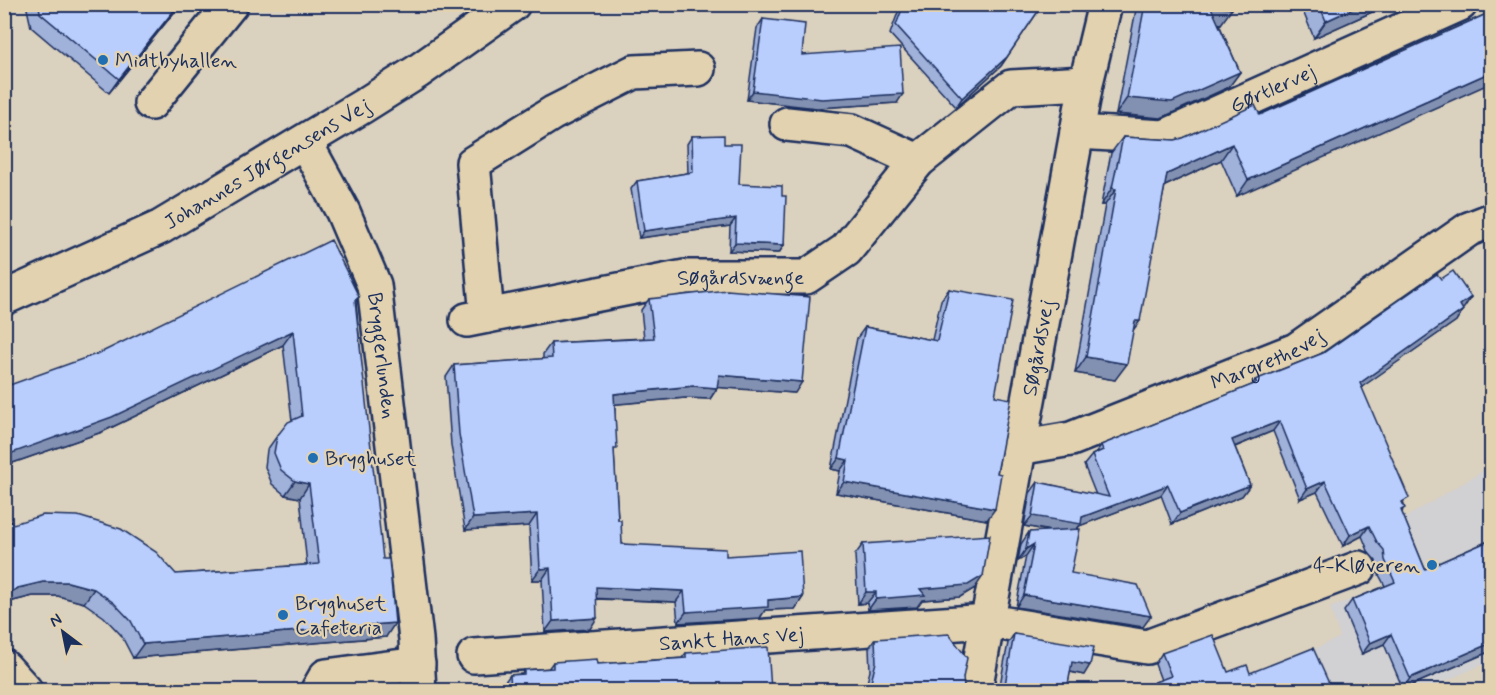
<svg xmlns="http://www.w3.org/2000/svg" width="1496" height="695" font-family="Mynerve,sans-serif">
	<rect width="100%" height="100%" fill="#dbd1bf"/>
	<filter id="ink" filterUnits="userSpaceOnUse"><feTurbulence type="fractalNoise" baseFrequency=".0167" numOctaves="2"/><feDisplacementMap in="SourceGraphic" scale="12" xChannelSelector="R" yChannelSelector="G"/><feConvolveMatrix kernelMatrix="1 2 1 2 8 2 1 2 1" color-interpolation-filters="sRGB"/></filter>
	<g filter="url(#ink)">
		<!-- built -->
		<polygon fill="#d1d0d2" points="1491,466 1491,661 1425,690 1322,690 1306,653 1340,637 1330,608 1383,586 1363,543"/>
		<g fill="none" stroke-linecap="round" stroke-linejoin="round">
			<defs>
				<g id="minor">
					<polyline points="151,103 231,4"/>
					<polyline points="787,124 852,131 918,161"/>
					<path id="s1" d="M1077,132L1164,137L1460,4"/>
					<path id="s2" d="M305,142L343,212L374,285L416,639L419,690"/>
					<path id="s3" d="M4,298L161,227L363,106L417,72L513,4"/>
					<polyline points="487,316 473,163 553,113 634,72 698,69"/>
					<path id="s4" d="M467,320L685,277H806L846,250L918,161L1011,87L1086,83"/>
					<path id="s5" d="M1018,448L1071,439L1296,350L1469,229L1492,220"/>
					<path id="s6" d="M474,656L988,621L1147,647L1359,568"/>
					<polyline points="4,667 25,690"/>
					<polyline points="318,690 326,676 418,664"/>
					<path id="s7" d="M975,690L1086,83L1105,4"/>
				</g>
			</defs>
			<!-- minor casing -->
			<use href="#minor" stroke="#1b2f5e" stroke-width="38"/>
			<!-- minor -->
			<use href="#minor" stroke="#e3d2af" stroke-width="33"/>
		</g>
		<!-- wall -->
		<g fill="#a0b1da" stroke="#1b2f5e" stroke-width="1.5">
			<polygon points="26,4 181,4 109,93 31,27"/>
			<polygon points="901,4 1043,4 1001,66 956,107 890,34"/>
			<polygon points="1137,4 1234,4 1221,24 1219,24 1240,72 1229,87 1161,118 1116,114"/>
			<polygon points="1300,4 1390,4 1314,38"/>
			<polygon points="1491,12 1237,196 1221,160 1165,186 1133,331 1115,380 1075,373 1105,205 1101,205 1111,153 1123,137 1175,140 1183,138 1260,115"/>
			<polygon points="763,19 802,55 897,103 817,108 747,100 757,28"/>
			<polygon points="692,136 724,144 739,184 782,196 784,245 779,253 729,251 730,226 639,238 631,189 637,181 688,173 687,144"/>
			<polygon points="1441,279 1471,297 1462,309 1456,321 1361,387 1404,505 1402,513 1425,569 1491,540 1491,651 1403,689 1384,644 1362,654 1344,611 1352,600 1385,586 1377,571 1376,561 1369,553 1362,536 1343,546 1317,492 1300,499 1273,431 1235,447 1250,485 1242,496 1172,524 1161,495 1079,526 1078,529 1071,573 1143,627 1016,607 1026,556 1018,561 1021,544 1029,532 1049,531 1024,526 1030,493 1038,482 1096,495 1084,465 1092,455 1096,453 1101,445 1252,385 1255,380 1323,353"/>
			<polygon points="949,289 995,396 987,520 836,493 840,471 831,469 857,338 865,327 932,340 941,300"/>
			<polygon points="359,297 356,302 386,637 133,658 121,635 104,617 84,603 58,596 33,596 9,602 13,524 176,574 307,565 300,498 285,495 272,484 265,467 267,450 277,436 292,421 283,345 102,432 4,466"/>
			<polygon points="649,299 795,393 718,387 710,399 685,398 615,404 614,453 618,520 622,544 726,556 803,597 795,609 765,610 760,618 678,623 676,602 596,599 590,629 545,632 542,580 532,580 529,526 465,530 451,445 446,377 454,365 543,359 543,354 551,343 644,338 641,310"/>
			<polygon points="863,544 975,588 960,597 922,600 917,607 868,610 867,603 858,604 855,555"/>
			<polygon points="1014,634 1084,675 1070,672 1067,690 999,690 1008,643"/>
			<polygon points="875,639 963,678 964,687 966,690 865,690 870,671 869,648"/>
			<polygon points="686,653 771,690 505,690 504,683 510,675 522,674 524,670 548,669 553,662 598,664 682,658"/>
			<polygon points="1162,653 1228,672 1250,673 1332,690 1149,690 1155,682 1161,680 1155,664"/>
		</g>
		<!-- shaded-wall -->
		<g fill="#8290b1" stroke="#1b2f5e" stroke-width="1.5">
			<polygon points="179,4 181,4 109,93 119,79"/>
			<polygon points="1363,4 1390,4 1314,38 1326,21"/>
			<polygon points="1210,5 1232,9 1221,24 1199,20"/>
			<polygon points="1007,57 1001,66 956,107 962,98"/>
			<polygon points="1240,72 1229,87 1161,118 1116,114 1127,98"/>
			<polygon points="1491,72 1491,83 1237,196 1248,180"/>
			<polygon points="753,91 903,94 897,103 817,108 747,100"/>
			<polygon points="1232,144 1221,160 1156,190 1167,174"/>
			<polygon points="1112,188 1116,189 1105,205 1101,205"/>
			<polygon points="736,218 730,226 639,238 644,231"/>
			<polygon points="735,243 784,245 779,253 729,251"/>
			<polygon points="1471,297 1464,308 1452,316 1460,305"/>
			<polygon points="1463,310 1456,321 1352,394 1360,383"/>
			<polygon points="1135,321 1140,321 1128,337"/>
			<polygon points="293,331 283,345 102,432 4,466 4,456"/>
			<polygon points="1086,357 1127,364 1115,380 1075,373"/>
			<polygon points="719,375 802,382 795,393 711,387"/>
			<polygon points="693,386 717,388 710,399 685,398 607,405 614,394"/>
			<polygon points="1280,421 1273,431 1224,451 1232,440"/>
			<polygon points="839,458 848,460 840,471 831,469"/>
			<polygon points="295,481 309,484 300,498 285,495"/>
			<polygon points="1325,481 1317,492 1300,499 1307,489"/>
			<polygon points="844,482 995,509 987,520 836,493"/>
			<polygon points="1168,485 1161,495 1079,526 1073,535 1024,526 1032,516 1082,517"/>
			<polygon points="1250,485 1242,496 1172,524 1180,513"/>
			<polygon points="537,514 529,526 465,530 473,518"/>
			<polygon points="1369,526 1362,536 1343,546 1350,535"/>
			<polygon points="1034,544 1026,556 1018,561 1026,549"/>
			<polygon points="550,568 542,580 532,580 540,569"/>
			<polygon points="983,576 975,588 960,597 922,600 917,607 868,610 876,599 920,589"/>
			<polygon points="43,582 68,582 94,589 84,603 58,596 33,596 9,602 4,604 4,596 18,588"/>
			<polygon points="596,587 684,591 676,602 588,598"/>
			<polygon points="866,592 876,592 867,603 858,604"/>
			<polygon points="1024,595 1151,616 1143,627 1016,607"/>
			<polygon points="803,597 795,609 765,610 760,618 678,623 686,612 768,600"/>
			<polygon points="597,618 590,629 545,632 553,621"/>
			<polygon points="395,623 386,637 133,658 143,644"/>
			<polygon points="1391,634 1384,644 1362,654 1370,643"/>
			<polygon points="1491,643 1491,651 1403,689 1410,678"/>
			<polygon points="1072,662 1090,665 1084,675 1066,671"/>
		</g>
		<!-- building -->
		<g fill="#bacefd" stroke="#1b2f5e" stroke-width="1.5">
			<polygon points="39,4 179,4 119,79 40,13"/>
			<polygon points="904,4 1043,4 1007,57 962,98 896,25"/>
			<polygon points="1145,4 1234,4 1232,9 1210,5 1240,72 1172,102 1127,98"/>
			<polygon points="1319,4 1363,4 1326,21"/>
			<polygon points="1491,12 1491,72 1248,180 1232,144 1167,174 1140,321 1135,321 1127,364 1086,357 1116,189 1112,188 1123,137 1175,140 1183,138 1255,105 1260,115"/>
			<polygon points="763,19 805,24 802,55 900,48 903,94 822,99 753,91"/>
			<polygon points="724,135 724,144 741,144 739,184 782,186 782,196 786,196 784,245 735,243 736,218 644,231 637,181 693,172 692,136"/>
			<polygon points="331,240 359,297 355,300 383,559 389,559 395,623 143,644 131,621 114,603 94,589 68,582 43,582 18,588 4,596 4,513 13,524 43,515 78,516 121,529 156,552 176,574 319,564 309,484 295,481 281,470 274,453 277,436 288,422 302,416 293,331 112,417 4,456 4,387 102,352"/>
			<polygon points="1453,271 1471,297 1460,305 1463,310 1360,383 1409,498 1402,502 1405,508 1401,510 1425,569 1491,540 1491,643 1410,678 1391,634 1370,643 1352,600 1395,582 1385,560 1384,550 1377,542 1369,526 1350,535 1325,481 1307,489 1280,421 1232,440 1250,485 1180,513 1168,485 1082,517 1081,524 1032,516 1038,482 1109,497 1092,455 1103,450 1101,445 1257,383 1255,380 1323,353 1437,274 1441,279"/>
			<polygon points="949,289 1013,300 995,396 1011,399 997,473 1001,474 995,509 844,482 848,460 839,458 865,327 937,341"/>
			<polygon points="727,290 810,297 802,382 719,375 717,388 693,386 614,394 617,449 614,449 618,520 621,520 622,544 726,549 726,556 800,551 803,597 768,600 768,607 686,612 684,591 596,587 597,618 553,621 550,568 540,569 537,514 473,518 459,434 454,365 552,358 551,343 654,338 649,299"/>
			<polygon points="1080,529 1071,573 1138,585 1151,616 1024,595 1034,544 1026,549 1029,532"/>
			<polygon points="990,535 983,576 968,585 920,589 925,595 876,599 876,592 866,592 863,544"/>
			<polygon points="949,634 967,658 963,678 964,687 966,690 869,690 876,662 875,639"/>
			<polygon points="1014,634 1094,647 1090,665 1072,662 1067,690 1004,690"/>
			<polygon points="1213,635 1228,672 1247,665 1250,673 1313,648 1332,690 1158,690 1155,682 1171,676 1162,653"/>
			<polygon points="768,647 771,690 511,690 510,675 524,674 524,670 553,668 553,662 597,659 598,664 686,658 686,653"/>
		</g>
	</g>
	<!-- markers -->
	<g fill="#1f6fb2" stroke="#e3d2af" stroke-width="2">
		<circle cx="103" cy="60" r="6"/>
		<circle cx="313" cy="458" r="6"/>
		<circle cx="1432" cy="565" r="6"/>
		<circle cx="283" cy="615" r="6"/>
	</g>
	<g text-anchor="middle" stroke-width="4.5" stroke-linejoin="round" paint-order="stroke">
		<!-- poi labels -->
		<g font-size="21" fill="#1b2f5e" stroke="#e3d2af" text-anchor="start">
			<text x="115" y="67">Midtbyhallen</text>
			<text x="325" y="465">Bryghuset</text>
			<text x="1420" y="572" text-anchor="end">4-Kløveren</text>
			<text x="295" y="610">Bryghuset<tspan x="295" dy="24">Cafeteria</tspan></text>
		</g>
		<!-- street labels -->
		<g font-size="21" fill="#1b2f5e" stroke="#e3d2af">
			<text dy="7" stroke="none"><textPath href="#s1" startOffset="206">Gørtlervej</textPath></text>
			<text dy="7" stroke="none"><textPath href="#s3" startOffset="296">Johannes Jørgensens Vej</textPath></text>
			<text dy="7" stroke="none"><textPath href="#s4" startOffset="278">Søgårdsvænge</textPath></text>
			<text dy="7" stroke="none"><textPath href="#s7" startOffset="348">Søgårdsvej</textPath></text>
			<text dy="7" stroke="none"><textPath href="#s2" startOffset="230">Bryggerlunden</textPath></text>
			<text dy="7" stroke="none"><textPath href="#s5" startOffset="266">Margrethevej</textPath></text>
			<text dy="7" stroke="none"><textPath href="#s6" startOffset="258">Sankt Hans Vej</textPath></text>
		</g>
	</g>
	<!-- margin -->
	<rect width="1496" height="695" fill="none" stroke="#e3d2af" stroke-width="24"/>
	<rect x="12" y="12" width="1472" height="671" fill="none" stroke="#1b2f5e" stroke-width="2" filter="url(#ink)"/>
	<!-- north arrow -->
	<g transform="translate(63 632) rotate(328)" stroke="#e3d2af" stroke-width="4.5" paint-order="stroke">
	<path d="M0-4.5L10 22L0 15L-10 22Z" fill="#1b2f5e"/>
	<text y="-9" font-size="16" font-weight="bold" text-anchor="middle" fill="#1b2f5e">N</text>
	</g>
</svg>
